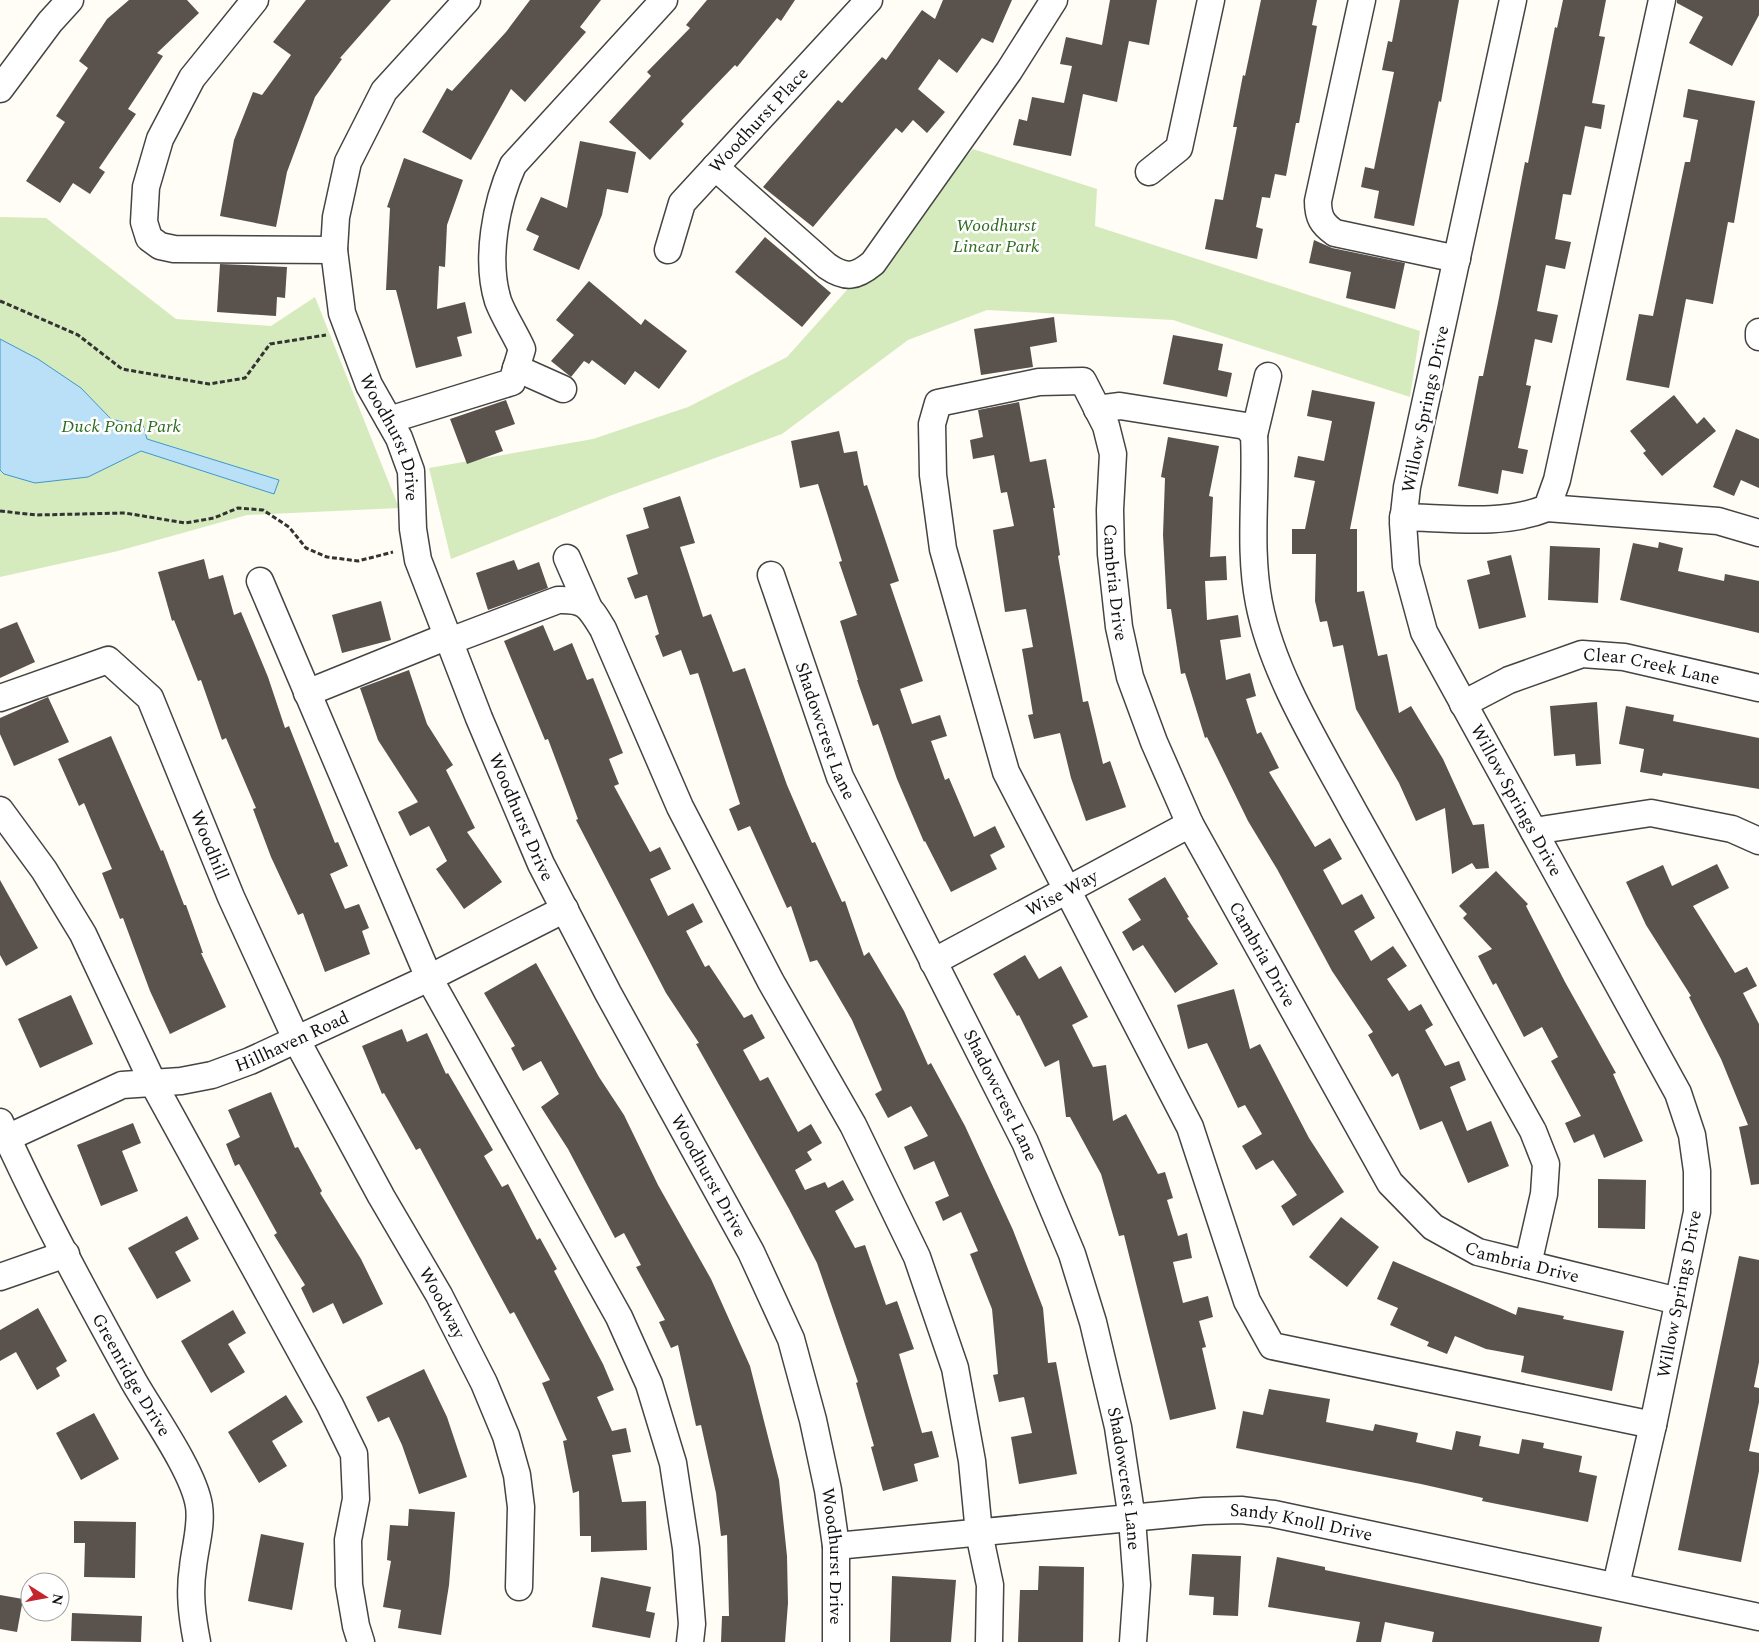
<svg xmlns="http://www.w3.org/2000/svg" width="1759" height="1642" font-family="Spectral,serif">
	<rect width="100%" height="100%" fill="#fffdf5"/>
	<!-- green -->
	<g fill="#d5ebbd">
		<polygon points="973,149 1097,189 1095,226 1420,331 1410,397 1173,320 987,310 908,340 782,434 612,495 451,559 429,468 593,439 688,407 787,357"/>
		<polygon points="0,217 46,218 176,319 271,326 315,297 399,508 247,515 118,551 0,577"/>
	</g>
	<!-- water -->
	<polygon fill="#b9e0f7" stroke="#3f96cf" points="0,339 38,359 81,388 111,419 127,423 142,422 147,439 279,480 274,494 141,451 88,477 35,483 4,474 0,470"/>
	<!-- building -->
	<g fill="#5a524d">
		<polygon points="129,0 187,0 199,13 157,53 163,56 128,109 136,114 99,168 105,172 90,194 73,183 60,203 26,181 65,122 56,116 88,68 79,61 107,19"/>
		<polygon points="306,0 391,0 340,58 342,59 315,97 287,172 276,227 220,216 234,140 253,92 262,95 291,55 273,42"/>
		<polygon points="530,0 601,0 580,27 586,32 525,102 511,89 471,160 422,132 447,88 452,91 506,32"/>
		<polygon points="707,0 795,0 781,21 777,18 737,67 735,65 681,121 684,124 650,160 609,122 651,76 647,72 690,28 686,25"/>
		<polygon points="943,0 1012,0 993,43 982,38 957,73 939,59 918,89 945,112 927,133 913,120 902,133 896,128 813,227 763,187 838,100 842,103 882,57 886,60 922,10 935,19"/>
		<polygon points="1110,0 1157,0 1149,45 1129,41 1117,102 1083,94 1071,156 1013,145 1019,119 1027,121 1032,97 1064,103 1072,66 1060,64 1066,37 1102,45"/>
		<polygon points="1261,0 1317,0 1312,25 1317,26 1299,123 1296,123 1286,176 1275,174 1270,198 1262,197 1256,227 1263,229 1257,259 1205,249 1215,199 1223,200 1237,127 1233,127 1243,75 1245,76"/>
		<polygon points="1400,0 1459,0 1441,102 1439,101 1414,226 1374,218 1379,191 1361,187 1365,167 1374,169 1394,72 1382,70 1388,41 1392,42"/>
		<polygon points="1563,0 1606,0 1599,36 1605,37 1592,103 1605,105 1601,129 1585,126 1571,195 1563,194 1555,239 1571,242 1565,269 1546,265 1537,311 1558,315 1552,343 1535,339 1526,385 1531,386 1518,448 1528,450 1523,474 1502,470 1498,494 1458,486 1479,376 1483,376 1498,303 1525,162 1528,163 1555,27 1557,28"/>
		<polygon points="1677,0 1759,0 1759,15 1732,66 1689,43 1703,17 1677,3"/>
		<polygon points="1688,89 1755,101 1734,223 1728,222 1713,304 1686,299 1669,388 1626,380 1639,314 1653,316 1685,162 1690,162 1698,120 1683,117"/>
		<polygon points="580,141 636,152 628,193 607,189 602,215 579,270 533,250 539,236 526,230 541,197 567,208"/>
		<polygon points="404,158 463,180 447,225 445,267 439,266 437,309 465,302 472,333 457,337 462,356 416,368 396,290 386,290 390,208 387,207"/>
		<polygon points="765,237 831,293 802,327 735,272"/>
		<polygon points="1314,240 1332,248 1405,263 1395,309 1346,298 1351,272 1309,263"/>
		<polygon points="220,264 287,267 285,298 277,297 276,316 217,312"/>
		<polygon points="589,281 641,325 645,319 687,351 659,389 635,371 625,385 592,360 589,364 584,361 571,377 551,361 574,335 556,320"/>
		<polygon points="1054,317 1057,342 1030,347 1033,367 981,375 974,329"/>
		<polygon points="1173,335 1223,344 1218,370 1232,373 1227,397 1163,384"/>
		<polygon points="1312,390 1375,402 1350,529 1357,529 1357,592 1364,591 1378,656 1387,654 1399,713 1411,706 1443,759 1473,825 1484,824 1489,868 1476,869 1472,863 1452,874 1445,808 1416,821 1399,783 1356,709 1343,645 1333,647 1327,621 1320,622 1315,601 1316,554 1292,554 1292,529 1305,529 1315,481 1294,477 1298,456 1324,461 1332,421 1307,416"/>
		<polygon points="1674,395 1697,424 1704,417 1716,431 1662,476 1643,453 1646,451 1630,431"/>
		<polygon points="506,400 515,424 495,431 503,451 467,464 450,419"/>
		<polygon points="1019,402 1030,462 1046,459 1055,508 1053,508 1060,555 1058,556 1083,702 1088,701 1103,764 1110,761 1126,807 1086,821 1071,778 1060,733 1034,739 1028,715 1033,714 1022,649 1033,647 1026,609 1005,612 993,530 1014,526 1007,492 1001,493 994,455 973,459 970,440 983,437 978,410"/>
		<polygon points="1736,429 1759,439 1759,488 1741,480 1734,496 1713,487"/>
		<polygon points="839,431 844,453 857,451 864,486 867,485 899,581 890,584 923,681 900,689 912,724 940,715 947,736 931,741 945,780 949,778 974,837 995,826 1005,847 990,855 997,869 951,892 925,841 924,842 897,779 878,724 873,726 857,680 858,680 840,621 857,615 839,562 842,561 818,484 800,488 791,441"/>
		<polygon points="1168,437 1219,446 1209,496 1213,497 1210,557 1226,556 1227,580 1205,581 1207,620 1238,615 1241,637 1220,640 1226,680 1250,673 1256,696 1246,699 1257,734 1261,732 1279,768 1269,772 1315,847 1330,838 1342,859 1323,870 1342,905 1362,894 1375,918 1354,931 1371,961 1393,946 1407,966 1387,979 1409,1011 1421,1004 1433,1025 1425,1030 1445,1066 1459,1061 1466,1080 1450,1087 1467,1131 1491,1121 1509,1166 1468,1183 1442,1121 1420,1130 1398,1073 1392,1077 1368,1035 1373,1032 1332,971 1277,869 1248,821 1207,737 1205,738 1185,673 1181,674 1171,609 1167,609 1163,535 1165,478 1161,477"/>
		<polygon points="680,496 695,543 680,547 703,617 711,614 733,672 745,668 787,785 812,843 815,842 842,902 845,901 864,956 869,952 904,1011 928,1065 931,1063 965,1126 1013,1230 1043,1308 1048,1363 1056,1362 1077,1474 1019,1484 1011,1437 1032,1433 1024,1397 999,1402 993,1375 998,1374 992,1309 970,1254 978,1251 961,1212 943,1221 935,1202 949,1196 934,1161 914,1170 904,1147 928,1136 911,1106 888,1118 875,1094 882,1090 852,1020 817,960 810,962 791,906 787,908 750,826 738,831 729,809 740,804 698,673 690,675 681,650 663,657 655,636 659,634 647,595 635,599 627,578 638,574 626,535 649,528 643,508"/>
		<polygon points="1659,542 1683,548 1678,571 1724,581 1725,574 1759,581 1759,633 1620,600 1633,543 1658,548"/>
		<polygon points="1550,546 1600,548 1598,603 1548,600"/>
		<polygon points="1511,555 1526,617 1479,629 1467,580 1490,574 1487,561"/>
		<polygon points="204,559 209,579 223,575 234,615 241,612 268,677 285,728 289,726 335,843 338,842 348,866 330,874 345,909 359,904 369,928 362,931 370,954 325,972 303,913 298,915 271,857 253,809 256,808 226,738 222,740 201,680 198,681 174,620 172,621 158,572"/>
		<polygon points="514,560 518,570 539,562 548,588 488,610 476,573"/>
		<polygon points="381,601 391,640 342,653 332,615"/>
		<polygon points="17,622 35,662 0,678 0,629"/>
		<polygon points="543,625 554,651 572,643 587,680 593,678 623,753 609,759 619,784 614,786 650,852 660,847 671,869 650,879 668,916 693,903 703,922 686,931 705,967 709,965 744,1018 752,1014 765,1038 743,1050 760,1081 768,1077 798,1132 811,1124 822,1143 807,1152 812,1160 795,1170 805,1190 825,1182 828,1188 843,1180 854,1200 835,1211 855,1248 865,1245 886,1305 897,1301 914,1349 899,1354 922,1433 932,1431 939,1457 914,1464 918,1481 883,1491 871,1447 874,1446 856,1383 858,1382 817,1263 789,1209 696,1044 699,1043 666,993 576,820 578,819 548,739 545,740 504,641"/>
		<polygon points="409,670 427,724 453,765 446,770 475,828 467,832 502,882 464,909 436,869 447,861 429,826 410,836 398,812 418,802 378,740 360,688"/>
		<polygon points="48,697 69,742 14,766 0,734 0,718"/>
		<polygon points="1597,702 1601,764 1576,766 1575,754 1554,756 1550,706"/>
		<polygon points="1626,706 1674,715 1673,721 1759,738 1759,789 1663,773 1662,776 1640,772 1644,749 1619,744"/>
		<polygon points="111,736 161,851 163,850 184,905 186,905 203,953 201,953 226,1007 170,1034 150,991 123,918 120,919 102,873 112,869 84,803 79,806 58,759"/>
		<polygon points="1717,864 1729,888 1693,906 1735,973 1747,967 1757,986 1743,993 1759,1024 1759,1184 1751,1185 1739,1127 1748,1125 1721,1059 1689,997 1691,996 1646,925 1626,882 1663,865 1672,886"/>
		<polygon points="1496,871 1528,904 1526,906 1565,982 1616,1073 1613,1074 1643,1141 1604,1158 1594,1134 1574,1143 1565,1123 1581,1116 1551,1061 1558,1057 1542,1027 1524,1037 1496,983 1493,985 1478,956 1492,949 1463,918 1467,914 1459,906"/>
		<polygon points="1165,877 1189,917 1187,918 1218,964 1175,993 1143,945 1133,951 1122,932 1141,920 1128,899"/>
		<polygon points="0,880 38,948 6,966 0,955"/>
		<polygon points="1025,955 1039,979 1061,966 1088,1017 1072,1025 1093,1067 1106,1065 1113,1121 1126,1114 1158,1174 1165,1172 1173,1198 1167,1200 1178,1236 1187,1233 1192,1258 1173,1262 1183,1303 1208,1296 1213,1317 1199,1321 1206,1347 1202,1348 1216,1409 1170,1420 1124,1235 1119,1236 1101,1174 1070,1117 1066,1117 1059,1060 1045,1067 1019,1015 1017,1016 993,974"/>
		<polygon points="536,963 599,1077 624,1115 658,1185 711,1279 750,1366 779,1480 787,1556 788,1603 785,1642 721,1642 722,1616 729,1616 727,1535 721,1536 716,1493 701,1425 696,1426 678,1345 671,1348 659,1322 665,1320 636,1267 641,1265 624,1233 615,1238 568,1149 541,1107 559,1094 541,1061 523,1071 511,1048 515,1046 484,993"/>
		<polygon points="1234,989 1250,1049 1260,1044 1309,1138 1344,1192 1293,1226 1281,1206 1297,1195 1273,1160 1256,1170 1242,1146 1262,1134 1245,1105 1238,1108 1207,1043 1188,1049 1177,1005"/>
		<polygon points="71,995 93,1044 40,1068 18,1019"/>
		<polygon points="402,1029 407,1042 427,1033 446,1074 448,1073 493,1150 484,1156 502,1187 508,1184 537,1240 540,1238 557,1269 554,1271 603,1364 614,1390 597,1397 612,1431 626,1428 631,1452 612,1455 622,1502 646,1501 647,1550 591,1552 591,1536 580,1536 579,1491 573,1493 563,1441 567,1440 542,1383 550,1380 514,1312 510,1314 420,1148 416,1150 384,1093 382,1094 362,1046"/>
		<polygon points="271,1092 295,1148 298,1147 322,1191 320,1193 361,1259 383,1304 343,1324 333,1303 313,1313 301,1288 305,1285 274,1235 277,1233 239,1164 235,1166 226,1144 240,1137 228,1110"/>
		<polygon points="133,1123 141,1143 122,1151 138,1191 101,1206 77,1145"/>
		<polygon points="1598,1179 1646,1180 1645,1229 1598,1228"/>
		<polygon points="187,1216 199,1239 175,1252 191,1281 157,1299 128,1248"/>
		<polygon points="1341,1217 1379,1247 1347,1287 1309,1257"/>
		<polygon points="1739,1256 1759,1260 1759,1362 1754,1387 1759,1388 1759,1402 1749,1451 1759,1453 1759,1471 1741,1562 1678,1550"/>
		<polygon points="1393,1261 1516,1315 1518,1307 1564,1316 1563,1319 1624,1331 1612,1391 1521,1372 1524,1356 1486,1349 1455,1336 1447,1354 1427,1346 1429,1342 1390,1325 1398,1308 1377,1299"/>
		<polygon points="38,1308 67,1361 56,1368 60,1376 37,1390 16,1352 0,1361 0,1330"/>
		<polygon points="233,1310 246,1333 228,1344 245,1372 211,1393 181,1341"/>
		<polygon points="424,1369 447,1417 467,1477 419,1494 402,1445 389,1417 378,1422 366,1397"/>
		<polygon points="1269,1389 1330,1399 1326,1422 1373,1431 1375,1424 1418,1433 1416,1442 1452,1450 1456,1431 1481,1436 1479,1446 1519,1454 1522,1439 1544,1443 1543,1448 1582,1456 1579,1472 1597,1476 1588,1522 1482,1501 1483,1498 1421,1484 1236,1448 1243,1411 1263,1415"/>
		<polygon points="286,1395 303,1422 272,1441 287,1466 259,1483 228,1432"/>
		<polygon points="94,1413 119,1459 81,1480 56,1433"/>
		<polygon points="409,1509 455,1512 449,1585 441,1635 398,1628 401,1610 383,1607 391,1561 387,1560 390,1525 408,1526"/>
		<polygon points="74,1521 136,1522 135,1578 84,1577 85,1543 74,1543"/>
		<polygon points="261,1534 304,1543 292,1610 248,1601"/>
		<polygon points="1192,1554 1241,1556 1238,1616 1213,1615 1214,1597 1189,1595"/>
		<polygon points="1277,1557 1325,1567 1325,1570 1602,1627 1599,1642 1432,1642 1434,1632 1385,1622 1381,1642 1356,1642 1360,1622 1268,1607"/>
		<polygon points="1039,1566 1084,1567 1083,1642 1018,1642 1020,1590 1038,1590"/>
		<polygon points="892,1576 956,1580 951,1642 890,1642"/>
		<polygon points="601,1577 651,1587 646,1611 655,1613 650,1638 592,1627"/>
		<polygon points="0,1595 23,1599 17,1632 0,1629"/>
		<polygon points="72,1613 142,1616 141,1642 71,1641"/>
	</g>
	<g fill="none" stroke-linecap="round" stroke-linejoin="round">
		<defs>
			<g id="minor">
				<polyline points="255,0 192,78 160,139 146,187 144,222 149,238 160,246 174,249 334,250"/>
				<path id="s1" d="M467,0L384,91L348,162L336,217L334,250L342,313L369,385L399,438L411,471L413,529L418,560L479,718L541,864L608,993L751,1252L791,1339L813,1420L828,1490L836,1546V1642"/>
				<path d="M1362,0L1318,201C1318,217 1322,224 1335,233L1457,259"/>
				<path id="s2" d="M1513,0L1407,487L1403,523L1406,566L1424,632L1678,1093L1692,1135L1697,1171V1212L1653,1425L1616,1585"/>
				<polyline points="0,89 50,22 70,0"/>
				<path d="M715,167L827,266C846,279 856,277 873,263L1009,71L1054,0"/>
				<polyline points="1149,172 1179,148 1211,0"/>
				<path id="s3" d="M668,250L682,203L869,0"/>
				<polyline points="1759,332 1759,337"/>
				<polyline points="516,368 563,389"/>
				<path d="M1097,409L1120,406L1246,426L1254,435C1257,491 1248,547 1259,603C1273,675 1320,749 1354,812C1413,919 1473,1025 1533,1131L1546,1164L1544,1194L1528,1264"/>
				<path d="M389,420L512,382L522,349C515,333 504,317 498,301C485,259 496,203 513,165L664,0"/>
				<polyline points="1254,435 1268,376"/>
				<polyline points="1547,508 1718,521 1759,533"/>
				<path d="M1403,517C1450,518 1503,526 1547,508L1557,480L1662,0"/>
				<polyline points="567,558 588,606"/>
				<path id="s4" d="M771,575L840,777L1025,1142L1072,1254L1093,1322L1118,1427L1132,1519L1137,1585L1133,1642"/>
				<polyline points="260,581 429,978 619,1317 649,1384 673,1463 686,1548 692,1624 690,1642"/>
				<path d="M450,641L558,600C586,599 589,606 603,629L680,807L771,982L853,1125L917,1257L955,1368L972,1461L979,1533L990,1585L989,1642"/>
				<polyline points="307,693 448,636"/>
				<path id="s5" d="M0,698L108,660L150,698L231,897L297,1041L381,1196L439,1295L484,1383L506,1436L517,1475L521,1507L519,1587"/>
				<path id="s6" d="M1463,704L1509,680L1582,654L1624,657L1759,688"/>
				<polyline points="0,810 44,870 83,934 153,1083 330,1405 354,1454 356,1499 348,1540 349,1585 356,1626 361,1642"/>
				<polyline points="1534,831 1651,813 1732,829 1759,841"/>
				<path id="s7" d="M933,962L1190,824"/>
				<path id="s8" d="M0,1122C40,1211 87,1297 134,1382C153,1415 194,1472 199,1506C202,1526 195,1547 193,1567C189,1593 192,1616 197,1642"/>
				<path id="s9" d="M7,1138L122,1085L181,1081L212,1075L250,1061L429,978L565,909"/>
				<polyline points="0,1277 66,1254"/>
				<path id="s10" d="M1653,1425L1272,1346L1247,1301L1190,1127L1006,772L943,549L933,475L932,424L938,403L1039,382L1083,381L1106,426L1113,454L1110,510L1111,554L1119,627L1130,677L1154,742L1190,824L1390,1183L1433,1227L1478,1252L1678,1301"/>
				<path id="s11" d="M836,1546L1204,1511L1241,1510L1274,1514L1759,1617"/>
			</g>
		</defs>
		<!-- minor casing -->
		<use href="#minor" stroke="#444" stroke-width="29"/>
		<!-- path -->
		<g stroke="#333" stroke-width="3" stroke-dasharray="5 2.5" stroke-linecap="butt">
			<polyline points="0,301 78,335 122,369 209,384 245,378 270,344 326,335"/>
			<polyline points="0,511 36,515 125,513 185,523 214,518 238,508 263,510 289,527 306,548 327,557 358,561 393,552"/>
		</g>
		<!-- minor -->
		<use href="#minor" stroke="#fff" stroke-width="26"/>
	</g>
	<g text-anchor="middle" stroke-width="5" stroke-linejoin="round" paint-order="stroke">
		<!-- street labels -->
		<g font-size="18" fill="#111" stroke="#fff">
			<text dy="6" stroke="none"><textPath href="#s3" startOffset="162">Woodhurst Place</textPath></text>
			<text transform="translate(1425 409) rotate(-78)" y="6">Willow Springs Drive</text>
			<text dy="6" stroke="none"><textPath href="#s1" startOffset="490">Woodhurst Drive</textPath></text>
			<text dy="6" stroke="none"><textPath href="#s10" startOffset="1758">Cambria Drive</textPath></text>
			<text dy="6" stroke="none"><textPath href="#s6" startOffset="200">Clear Creek Lane</textPath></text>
			<text dy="6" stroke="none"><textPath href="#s4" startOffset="165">Shadowcrest Lane</textPath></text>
			<text dy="6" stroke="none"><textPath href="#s2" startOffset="838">Willow Springs Drive</textPath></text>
			<text dy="6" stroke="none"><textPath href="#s1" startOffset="895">Woodhurst Drive</textPath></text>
			<text dy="6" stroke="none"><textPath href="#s5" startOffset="330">Woodhill</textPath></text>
			<text dy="6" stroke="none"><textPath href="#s7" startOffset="146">Wise Way</textPath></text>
			<text dy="6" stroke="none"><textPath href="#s10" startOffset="2162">Cambria Drive</textPath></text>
			<text dy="6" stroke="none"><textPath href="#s9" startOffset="304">Hillhaven Road</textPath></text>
			<text dy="6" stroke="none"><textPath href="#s4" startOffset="570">Shadowcrest Lane</textPath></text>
			<text dy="6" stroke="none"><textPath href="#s1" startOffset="1300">Woodhurst Drive</textPath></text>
			<text dy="6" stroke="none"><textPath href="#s10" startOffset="2582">Cambria Drive</textPath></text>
			<text transform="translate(1679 1294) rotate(-79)" y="6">Willow Springs Drive</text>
			<text dy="6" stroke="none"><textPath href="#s5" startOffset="844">Woodway</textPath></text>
			<text dy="6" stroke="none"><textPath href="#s8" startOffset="285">Greenridge Drive</textPath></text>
			<text dy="6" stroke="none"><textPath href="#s4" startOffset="975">Shadowcrest Lane</textPath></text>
			<text dy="6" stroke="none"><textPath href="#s11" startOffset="468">Sandy Knoll Drive</textPath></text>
			<text dy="6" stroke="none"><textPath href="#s1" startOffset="1705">Woodhurst Drive</textPath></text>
		</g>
		<!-- park labels -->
		<g font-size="18" font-style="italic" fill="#2f6b1f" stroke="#fff">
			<text x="996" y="231">Woodhurst<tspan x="996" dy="21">Linear Park</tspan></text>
			<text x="121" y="432">Duck Pond Park</text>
		</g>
	</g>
	<!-- north arrow -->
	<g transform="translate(45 1597) rotate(101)"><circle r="24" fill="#ffffff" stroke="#a0a0a0"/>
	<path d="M0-4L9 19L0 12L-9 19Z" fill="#c4262e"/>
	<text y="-8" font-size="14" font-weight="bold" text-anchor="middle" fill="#111111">N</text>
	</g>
</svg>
